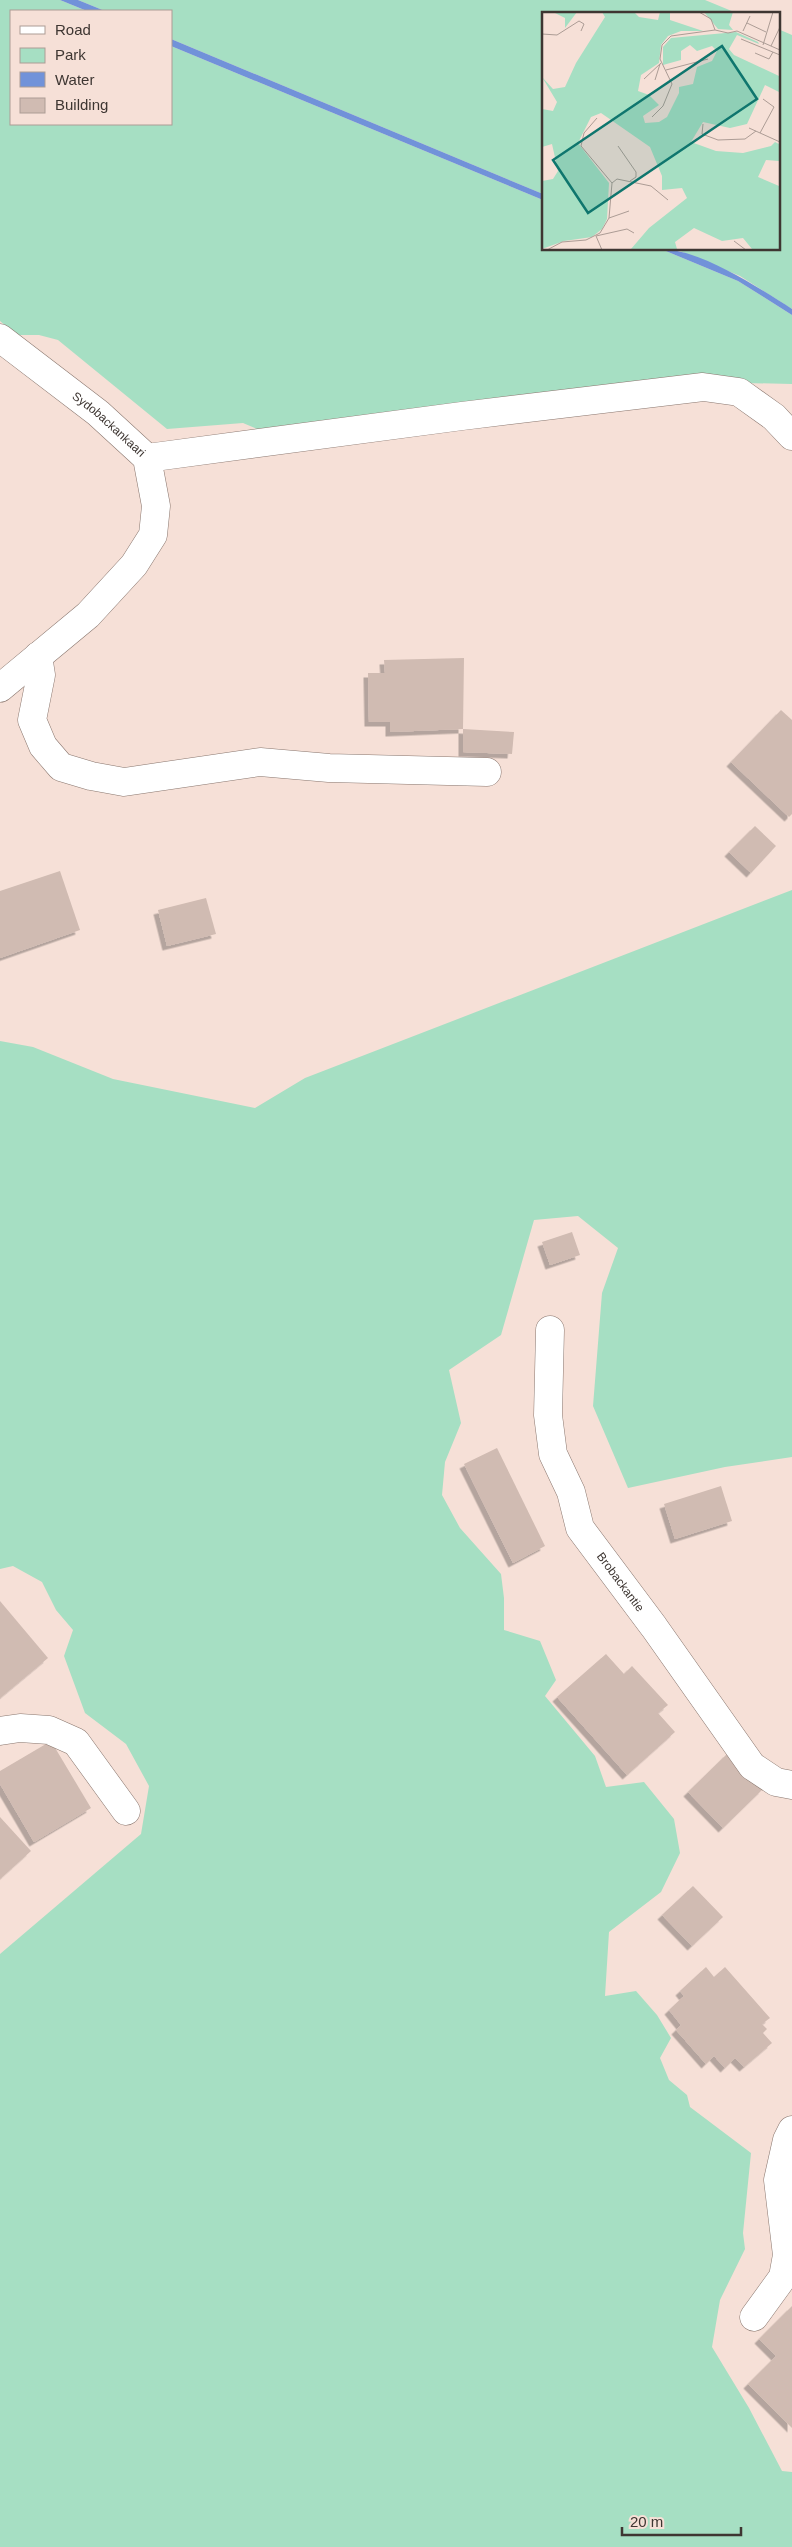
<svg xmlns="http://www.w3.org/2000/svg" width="792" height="2547" font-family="Arial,sans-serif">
	<defs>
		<filter id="shadow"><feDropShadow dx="-4.5" dy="4.5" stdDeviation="0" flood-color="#0004"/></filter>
	</defs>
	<rect width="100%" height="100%" fill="#f6e0d7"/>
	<!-- green -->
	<g fill="#a6dfc3">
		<polygon points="0,0 60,0 87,11 11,11 11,124 171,124 171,46 543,200 543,249 661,249 738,281 792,315 792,384 745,383 269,434 243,423 167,429 58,340 39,335 16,335 0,321"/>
		<polygon points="78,0 705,0 739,14 543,14 543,194 171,39 171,11 105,11"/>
		<polygon points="778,29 792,35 792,309 740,276 675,249 778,249"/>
		<polygon points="792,890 792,1457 725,1467 628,1488 593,1406 602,1293 618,1248 578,1216 534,1220 501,1335 449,1370 461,1423 445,1462 442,1495 460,1528 501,1574 504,1598 504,1630 540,1641 556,1680 545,1696 595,1756 606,1787 644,1782 674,1819 680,1853 661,1892 609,1932 605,1996 636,1991 657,2015 671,2038 660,2058 669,2080 687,2095 690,2107 751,2153 743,2233 745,2249 720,2300 712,2347 749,2408 782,2471 792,2472 792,2547 0,2547 0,1954 141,1834 149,1786 126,1744 85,1713 64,1656 73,1630 56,1610 42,1582 13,1566 0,1569 0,1041 33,1047 113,1079 255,1108 305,1078"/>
	</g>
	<!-- water -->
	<g fill="#7192d9">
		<polygon points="60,0 78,0 105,11 87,11"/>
		<polygon points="171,39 543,194 543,200 171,46"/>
		<path d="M661,249C700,249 759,288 792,309V315L738,281Z"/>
	</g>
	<!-- building -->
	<g fill="#d0bbb2" filter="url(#shadow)">
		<polygon points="464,658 463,729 390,732 390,722 369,722 368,673 385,673 384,660"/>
		<polygon points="781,710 792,720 792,814 789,817 731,762"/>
		<polygon points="463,729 514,732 512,754 463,752"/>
		<polygon points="755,826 776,846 751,873 729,852"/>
		<polygon points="60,871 80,930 0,958 0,891"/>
		<polygon points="206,898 216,934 167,946 158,910"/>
		<polygon points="572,1232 580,1255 550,1265 542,1242"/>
		<polygon points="497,1448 545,1546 513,1563 464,1464"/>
		<polygon points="721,1486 732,1521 675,1539 664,1504"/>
		<polygon points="0,1601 48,1658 0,1698"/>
		<polygon points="606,1654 624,1674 632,1666 668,1705 658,1713 675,1732 627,1775 557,1697"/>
		<polygon points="51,1741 91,1808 34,1842 0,1784 0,1771"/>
		<polygon points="728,1753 763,1789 723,1828 688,1792"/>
		<polygon points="0,1817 31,1851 0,1879"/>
		<polygon points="693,1886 723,1917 692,1946 662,1915"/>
		<polygon points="706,1967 714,1977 725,1967 770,2018 762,2024 767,2029 763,2033 772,2043 744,2067 735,2058 725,2068 714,2056 706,2064 676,2030 681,2025 669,2010 684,1996 680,1991"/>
		<polygon points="792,2306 792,2428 748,2384 776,2356 759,2339"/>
	</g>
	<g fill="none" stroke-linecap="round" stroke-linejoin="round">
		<defs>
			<g id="minor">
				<path id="s1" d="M0,338L98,413L147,458L156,506L153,535L134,565L88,615L0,688"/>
				<polyline points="147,458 462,416 703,387 739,392 774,417 792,436"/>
				<polyline points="38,656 41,675 32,720 43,746 61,767 91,776 124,782 260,762 329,768 487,772"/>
				<path id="s2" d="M550,1330L548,1415L553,1454L571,1492L580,1528L654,1627L752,1766L776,1782L792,1785"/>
				<polyline points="0,1731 20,1728 49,1730 76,1742 126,1811"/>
				<polyline points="754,2317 783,2277 787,2255 778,2180 787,2140 792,2130"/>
			</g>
		</defs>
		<!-- minor casing -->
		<use href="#minor" stroke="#89766e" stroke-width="29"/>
		<!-- minor -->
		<use href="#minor" stroke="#fff" stroke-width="28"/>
	</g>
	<g text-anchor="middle" stroke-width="4" stroke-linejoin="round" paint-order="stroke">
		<!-- street labels -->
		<g font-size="12" fill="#3e3632" stroke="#f6e0d7">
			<text dy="4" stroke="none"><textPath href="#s1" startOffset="139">Sydobackankaari</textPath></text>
			<text dy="4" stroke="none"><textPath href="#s2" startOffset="271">Brobackantie</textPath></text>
		</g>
	</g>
	<!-- overview -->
	<g transform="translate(542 12)">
		<rect width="238" height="238" fill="#f6e0d7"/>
		<path d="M11,0H35L23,16V6ZM60,0H92L97,5L116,8L118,0H128V8L161,19H139L126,24L119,33L117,51L99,63L96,79L107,83L117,93L101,104L103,111L117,110L125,105L137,81V75L151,72L155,55L170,49L175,39L170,34L155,39L148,33L139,39V48L121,53V35L129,26L194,20L216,30L217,32L195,23L187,37L192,43L237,64V80L223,73L205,112L188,116L161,110L149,130L174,139L201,141L229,134L233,130L237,132V149L224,148L216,165L237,174V237H210L201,226L180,229L152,216L133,230L135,237H89L107,216L145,186L140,176L120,178V164L108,135L59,101L49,105L36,131L67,171L65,207L60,217L50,225L22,229L0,237V169L11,167L16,159L10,132L0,135V97L11,99L15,90L0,65L11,77L23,75L34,51L63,5ZM162,0H191L187,13L191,18L176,17Z" fill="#a6dfc3"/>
		<path fill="none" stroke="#ac9c95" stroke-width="1" d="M157,0L169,7L173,18M205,11L224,20M201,19L208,4M0,22L15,23L37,9L42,12L39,19M199,27L238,43M221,33L231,0M229,34L238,15M213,41L227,47L231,40M124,58L166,47M102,67L119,51M113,68L118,52M110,105L121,94L130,72L118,47L120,33L129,24L173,18L186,21L195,19L238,38M55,106L42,121L39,134L70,171M161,112L160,122L176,128L203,127L214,119M207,116L238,130M218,121L232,95L221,87M76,134L94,160V165L88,169M67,206L87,199M192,229L204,238M5,238L20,230L44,228L58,221L67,206L70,171L75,167L109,174L126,188M60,238L54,224L85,217L92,221"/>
		<path fill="#0f766e" fill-opacity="0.15" stroke="#0f766e" stroke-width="2.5" d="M180,34L215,87L46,201L11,148Z"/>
		<rect width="238" height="238" fill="none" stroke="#3e3632" stroke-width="2.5"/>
	</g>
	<!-- legend -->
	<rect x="10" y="10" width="162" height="115" fill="#f6e0d7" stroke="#ac9c95"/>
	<rect x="20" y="26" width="25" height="8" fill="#ffffff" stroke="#ac9c95"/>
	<text x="55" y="35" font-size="15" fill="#3e3632">Road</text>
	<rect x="20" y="48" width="25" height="15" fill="#a6dfc3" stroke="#ac9c95"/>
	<text x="55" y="60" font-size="15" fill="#3e3632">Park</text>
	<rect x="20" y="72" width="25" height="15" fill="#7192d9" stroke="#ac9c95"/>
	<text x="55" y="85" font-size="15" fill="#3e3632">Water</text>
	<rect x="20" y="98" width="25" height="15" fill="#d0bbb2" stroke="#ac9c95"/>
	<text x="55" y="110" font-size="15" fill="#3e3632">Building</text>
	<!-- scale -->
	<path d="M622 2527v8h119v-8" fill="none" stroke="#3e3632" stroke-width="2.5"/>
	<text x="630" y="2527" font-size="15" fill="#3e3632" stroke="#f6e0d7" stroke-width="4" paint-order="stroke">20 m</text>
</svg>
